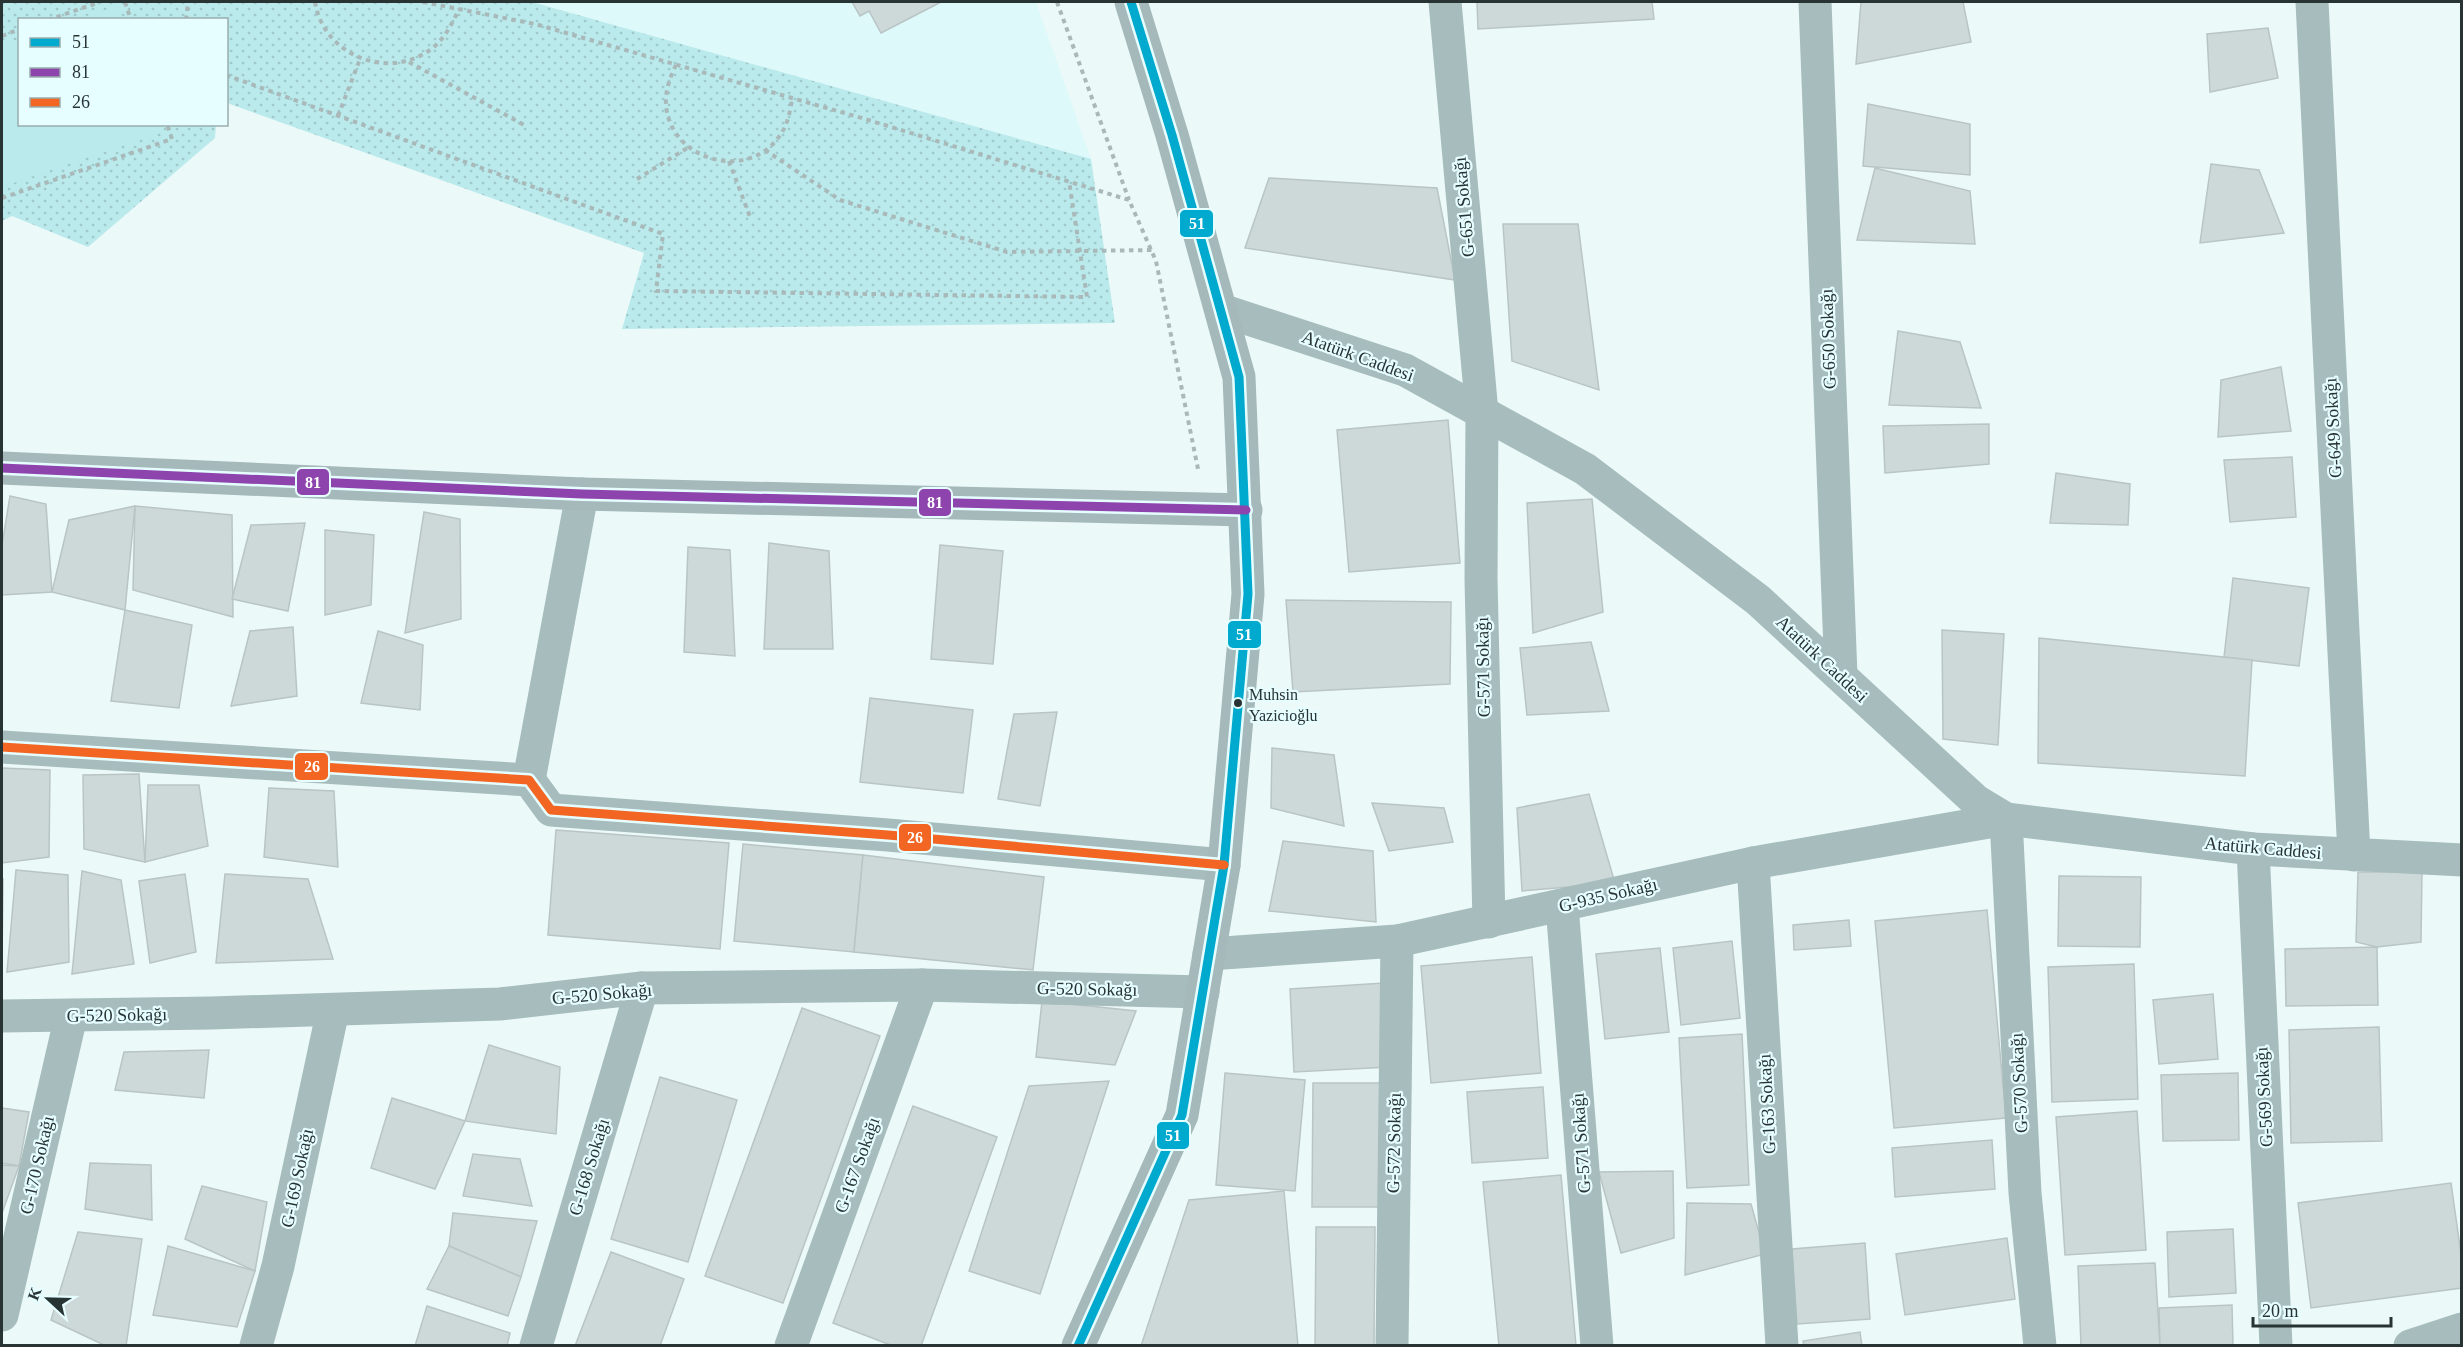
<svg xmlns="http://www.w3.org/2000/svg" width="2463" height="1347" font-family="Georgia,serif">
	<defs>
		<pattern id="park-dots" width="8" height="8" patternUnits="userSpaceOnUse" patternTransform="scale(1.5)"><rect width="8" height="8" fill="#baeaec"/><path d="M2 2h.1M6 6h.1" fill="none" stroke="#a0c9cb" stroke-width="1.8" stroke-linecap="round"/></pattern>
	</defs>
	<rect width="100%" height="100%" fill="#ecf9f9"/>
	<!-- built -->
	<polygon fill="#ddf9fa" points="532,2 1036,2 1091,159"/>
	<!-- park -->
	<polygon fill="url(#park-dots)" points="2,2 532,2 1091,159 1115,323 622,329 644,253 227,103 226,20 20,20 20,124 216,125 215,138 88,247 12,216 2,221"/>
	<!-- pitch -->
	<g fill="#baeaec">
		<polygon points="118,6 123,19 77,19"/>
		<polygon points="19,39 20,124 158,125 161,132 2,187 2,46"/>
	</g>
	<!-- building -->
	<g fill="#cdd9d9" stroke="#b9c4c5" stroke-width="1.5">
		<polygon points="852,2 941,2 881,33 869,11 860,16"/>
		<polygon points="1477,2 1652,2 1654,19 1478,29"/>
		<polygon points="1861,2 1963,2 1971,42 1856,64"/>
		<polygon points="2268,28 2278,78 2210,92 2207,34"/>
		<polygon points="1868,104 1970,124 1970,175 1863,166"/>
		<polygon points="2211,164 2259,170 2284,233 2200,243"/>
		<polygon points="1875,168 1970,191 1975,244 1857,240"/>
		<polygon points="1269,178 1437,188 1455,280 1245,248"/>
		<polygon points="1503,224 1578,224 1599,390 1512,361"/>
		<polygon points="1898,331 1960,342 1981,408 1889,405"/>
		<polygon points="2281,367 2291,431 2218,437 2221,380"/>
		<polygon points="1448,420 1460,563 1349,572 1337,430"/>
		<polygon points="1989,424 1989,464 1885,473 1883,426"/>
		<polygon points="2292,457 2296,517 2230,522 2224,460"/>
		<polygon points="2056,473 2130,484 2128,525 2050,523"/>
		<polygon points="10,496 46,504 52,592 2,595 2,545"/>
		<polygon points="1592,499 1603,612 1533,633 1527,503"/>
		<polygon points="135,506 232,515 233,617 133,590"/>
		<polygon points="135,506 125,610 52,592 69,520"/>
		<polygon points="424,512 460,519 461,619 405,633"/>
		<polygon points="305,523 288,611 232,599 251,525"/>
		<polygon points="325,530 374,535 371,605 325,615"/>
		<polygon points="769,543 829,551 833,649 764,649"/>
		<polygon points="940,545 1003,551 993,664 931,659"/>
		<polygon points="688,547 730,550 735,656 684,652"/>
		<polygon points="2233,578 2309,588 2299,666 2224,657"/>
		<polygon points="1286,600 1451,602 1450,684 1293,692"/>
		<polygon points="125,610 192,625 179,708 111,701"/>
		<polygon points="293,627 297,696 231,706 250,631"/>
		<polygon points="1942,630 2004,634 1998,745 1943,739"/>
		<polygon points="378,631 423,645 420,710 361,703"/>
		<polygon points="2039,638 2252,660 2245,776 2038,763"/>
		<polygon points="1591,642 1609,711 1527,715 1520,648"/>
		<polygon points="870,698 973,710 963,793 860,782"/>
		<polygon points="1057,712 1040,806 998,799 1014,714"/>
		<polygon points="1272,748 1334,755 1344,826 1271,808"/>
		<polygon points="2,768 50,770 49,857 2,863"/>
		<polygon points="139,774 145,862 84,849 83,775"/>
		<polygon points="148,785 199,785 208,846 145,862"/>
		<polygon points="269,788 334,791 338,867 264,857"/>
		<polygon points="1589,794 1615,883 1522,891 1517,808"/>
		<polygon points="1372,803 1444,808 1453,842 1389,851"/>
		<polygon points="556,830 729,843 720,949 548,935"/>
		<polygon points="1283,841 1373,851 1376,922 1269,911"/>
		<polygon points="743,844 863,855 854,952 734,941"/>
		<polygon points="863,855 1044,877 1033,970 854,952"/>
		<polygon points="16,870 68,875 69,962 7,972"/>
		<polygon points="82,871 121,880 134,964 72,974"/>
		<polygon points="2358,872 2422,872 2421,942 2377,947 2356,942"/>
		<polygon points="185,874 196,952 150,963 139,881"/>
		<polygon points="225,874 308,879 333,959 216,963"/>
		<polygon points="2059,876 2141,877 2140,947 2058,946"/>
		<polygon points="2,879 3,879 2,966"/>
		<polygon points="1987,910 2006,1118 1894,1128 1875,921"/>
		<polygon points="1849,920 1851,946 1794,950 1793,925"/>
		<polygon points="1732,941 1740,1018 1681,1025 1673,948"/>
		<polygon points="2377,947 2378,1005 2286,1006 2285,949"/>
		<polygon points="1660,948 1669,1032 1605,1039 1596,954"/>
		<polygon points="1532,957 1541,1073 1431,1083 1421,966"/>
		<polygon points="2134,964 2138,1099 2052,1102 2048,967"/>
		<polygon points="1384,983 1389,1067 1294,1072 1290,989"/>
		<polygon points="2213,994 2218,1059 2159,1064 2153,1000"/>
		<polygon points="1042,1001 1136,1011 1115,1065 1036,1057"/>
		<polygon points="802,1008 880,1036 783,1303 705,1276"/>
		<polygon points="2379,1027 2382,1141 2291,1143 2289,1030"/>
		<polygon points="1742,1034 1749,1185 1687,1188 1679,1038"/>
		<polygon points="489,1045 560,1067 556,1134 465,1121"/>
		<polygon points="209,1050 204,1098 115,1090 124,1052"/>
		<polygon points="1225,1073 1305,1080 1295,1191 1216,1185"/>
		<polygon points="2238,1073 2239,1140 2163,1141 2161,1075"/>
		<polygon points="660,1077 737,1100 688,1262 611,1239"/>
		<polygon points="1109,1081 1040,1294 969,1271 1029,1086"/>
		<polygon points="1313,1083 1386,1083 1385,1207 1312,1207"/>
		<polygon points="1543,1087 1548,1158 1472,1163 1467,1092"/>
		<polygon points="392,1098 465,1121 435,1189 371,1168"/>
		<polygon points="913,1106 997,1137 921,1346 893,1346 833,1323"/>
		<polygon points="2,1108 29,1112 19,1166 2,1163"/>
		<polygon points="2137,1111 2146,1250 2065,1255 2056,1117"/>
		<polygon points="1992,1140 1995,1189 1895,1197 1892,1148"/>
		<polygon points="473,1154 520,1159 532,1206 463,1196"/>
		<polygon points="90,1163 151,1165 152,1220 85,1209"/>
		<polygon points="2,1165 19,1166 2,1213"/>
		<polygon points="1673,1171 1674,1238 1621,1253 1599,1172"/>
		<polygon points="1561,1175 1576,1346 1499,1346 1483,1182"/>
		<polygon points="2451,1183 2462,1261 2462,1288 2311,1308 2298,1203"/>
		<polygon points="202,1186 267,1202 255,1271 185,1239"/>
		<polygon points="1284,1191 1298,1346 1141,1346 1189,1200"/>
		<polygon points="1687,1203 1751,1204 1765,1254 1685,1275"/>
		<polygon points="453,1213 537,1221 521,1277 449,1246"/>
		<polygon points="1316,1227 1375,1227 1374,1346 1315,1346"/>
		<polygon points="2233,1229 2236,1293 2169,1297 2167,1232"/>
		<polygon points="78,1232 142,1239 126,1346 106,1346 51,1320"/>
		<polygon points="2007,1238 2015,1299 1905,1315 1896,1254"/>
		<polygon points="1865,1243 1870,1319 1797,1324 1792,1249"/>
		<polygon points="168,1246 255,1271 237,1327 153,1315"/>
		<polygon points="449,1246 521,1277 508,1316 427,1289"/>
		<polygon points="611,1252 684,1279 660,1346 575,1346"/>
		<polygon points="2155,1263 2160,1346 2081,1346 2078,1266"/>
		<polygon points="2232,1305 2233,1346 2160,1346 2159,1308"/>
		<polygon points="427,1306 510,1333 507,1346 415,1346"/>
		<polygon points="1860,1332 1862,1346 1804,1346 1803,1341"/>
	</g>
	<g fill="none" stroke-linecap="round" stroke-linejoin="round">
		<!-- path -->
		<g stroke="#a9b9b9" stroke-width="4" stroke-dasharray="4.5 4.5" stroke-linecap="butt">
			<polyline points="125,2 131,20"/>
			<path d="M315,2C323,54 386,81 430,50C444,40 452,24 459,9"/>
			<polyline points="423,2 535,24 865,119 1129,200 1156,261 1198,469"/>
			<polyline points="1057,2 1129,200"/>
			<polyline points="48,20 100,2"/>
			<polyline points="186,20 188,2"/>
			<polyline points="2,36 20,29"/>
			<polyline points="409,62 526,126"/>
			<path d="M676,65C670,77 665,91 666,105C670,159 745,182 778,138C787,127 790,113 792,99"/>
			<polyline points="226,75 663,234 656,291 1087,297 1069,181"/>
			<polyline points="338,116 360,59"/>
			<polyline points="765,150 840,200 1007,252 1152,250"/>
			<polyline points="729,161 750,217"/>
			<polyline points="637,179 689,147"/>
			<polyline points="2,198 172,139 167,124"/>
		</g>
		<!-- minor -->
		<g stroke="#a6bcbd" stroke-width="33">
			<polyline points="1445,2 1482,413 1481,579 1489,922"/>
			<polyline points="1815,2 1841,676"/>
			<polyline points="2312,2 2354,855"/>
			<polyline points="2,747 529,780 551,810 888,835 1224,865"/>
			<polyline points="529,780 582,494"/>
			<polyline points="2006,819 2025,1193 2040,1346"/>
			<polyline points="2253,849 2276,1346"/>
			<polyline points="1753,863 1782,1346"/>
			<polyline points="1562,906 1597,1346"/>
			<polyline points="2,1016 211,1013 500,1004 642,988 922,985 1203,992"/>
			<polyline points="2,1315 71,1016"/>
			<polyline points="256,1346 278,1266 333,1010"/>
			<polyline points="536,1346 642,988"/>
			<polyline points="791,1346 922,985"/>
			<polyline points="1392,1346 1397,941"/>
			<polyline points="2410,1346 2462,1329"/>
		</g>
		<!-- tertiary -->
		<g stroke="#a6bcbd" stroke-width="33">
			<polyline points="1221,310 1405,370 1585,469 1758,600 1976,801 2006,819 2253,849 2462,860"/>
			<polyline points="1209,954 1397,941 1753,863 2006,819"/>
		</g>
		<!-- secondary -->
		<g stroke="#a5b9ba" stroke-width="33">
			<polyline points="2,468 582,494 1246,510"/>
			<polyline points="1078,1346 1182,1115 1224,865 1248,594 1239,377 1172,135 1131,2"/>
		</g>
		<defs>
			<polyline id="bus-1" points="1078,1346 1182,1115 1224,865 1248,594 1239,377 1172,135 1131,2"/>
			<polyline id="bus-2" points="2,468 582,494 1246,510"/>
			<polyline id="bus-3" points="2,747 529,780 551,810 888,835 1224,865"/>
		</defs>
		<!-- bus-1 casing -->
		<use href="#bus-1" stroke="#e6feff" stroke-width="14"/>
		<!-- bus-2 casing -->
		<use href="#bus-2" stroke="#e6feff" stroke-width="14"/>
		<!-- bus-3 casing -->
		<use href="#bus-3" stroke="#e6feff" stroke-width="14"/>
		<!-- bus-1 -->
		<use href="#bus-1" stroke="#00a9ce" stroke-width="9"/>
		<!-- bus-2 -->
		<use href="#bus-2" stroke="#8e44ad" stroke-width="9"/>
		<!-- bus-3 -->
		<use href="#bus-3" stroke="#f26522" stroke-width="9"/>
	</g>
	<!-- markers -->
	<circle fill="#283334" stroke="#e6feff" stroke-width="2" cx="1238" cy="703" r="5"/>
	<g text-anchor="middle" stroke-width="4.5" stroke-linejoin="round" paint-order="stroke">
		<!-- bus labels -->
		<g font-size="16" fill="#283334" stroke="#e6feff" text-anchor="start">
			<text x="1249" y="700">Muhsin<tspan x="1249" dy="21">Yazicioğlu</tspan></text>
		</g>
		<!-- street labels -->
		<g font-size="18" fill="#283334" stroke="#e6feff">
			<text transform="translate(1464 207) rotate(-95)" y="6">G-651 Sokağı</text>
			<text transform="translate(1828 339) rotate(-92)" y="6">G-650 Sokağı</text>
			<text transform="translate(1358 356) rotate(20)" y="6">Atatürk Caddesi</text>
			<text transform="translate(2333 428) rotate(-93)" y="6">G-649 Sokağı</text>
			<text transform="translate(1822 659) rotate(43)" y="6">Atatürk Caddesi</text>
			<text transform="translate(1483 667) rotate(-91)" y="6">G-571 Sokağı</text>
			<text transform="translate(2263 848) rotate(5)" y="6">Atatürk Caddesi</text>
			<text transform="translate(1608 895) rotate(-13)" y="6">G-935 Sokağı</text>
			<text transform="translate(1087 989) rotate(1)" y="6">G-520 Sokağı</text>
			<text transform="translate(602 994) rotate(-5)" y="6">G-520 Sokağı</text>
			<text transform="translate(117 1015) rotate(-1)" y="6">G-520 Sokağı</text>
			<text transform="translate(2019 1083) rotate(-93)" y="6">G-570 Sokağı</text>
			<text transform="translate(2264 1097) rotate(-93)" y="6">G-569 Sokağı</text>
			<text transform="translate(1767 1104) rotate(-93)" y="6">G-163 Sokağı</text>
			<text transform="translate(1394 1143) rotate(-89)" y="6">G-572 Sokağı</text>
			<text transform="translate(1581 1143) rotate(-94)" y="6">G-571 Sokağı</text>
			<text transform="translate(37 1165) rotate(-77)" y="6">G-170 Sokağı</text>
			<text transform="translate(857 1165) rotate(-70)" y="6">G-167 Sokağı</text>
			<text transform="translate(589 1167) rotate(-73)" y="6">G-168 Sokağı</text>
			<text transform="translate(297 1178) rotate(-78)" y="6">G-169 Sokağı</text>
		</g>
	</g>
	<g stroke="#e6feff" stroke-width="2">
		<rect x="1179" y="209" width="35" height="29" rx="6" fill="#00a9ce"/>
		<rect x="296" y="468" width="34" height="28" rx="6" fill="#8e44ad"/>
		<rect x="918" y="488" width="34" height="29" rx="6" fill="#8e44ad"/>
		<rect x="1227" y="620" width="35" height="29" rx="6" fill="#00a9ce"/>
		<rect x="294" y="752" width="35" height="29" rx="6" fill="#f26522"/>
		<rect x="898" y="823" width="34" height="29" rx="6" fill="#f26522"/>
		<rect x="1156" y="1121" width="34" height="29" rx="6" fill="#00a9ce"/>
	</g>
	<g font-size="16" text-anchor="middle" font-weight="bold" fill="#fff">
		<text x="1197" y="229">51</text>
		<text x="313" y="488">81</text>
		<text x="935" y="508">81</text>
		<text x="1244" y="640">51</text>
		<text x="312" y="772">26</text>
		<text x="915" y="843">26</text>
		<text x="1173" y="1141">51</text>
	</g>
	<!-- border -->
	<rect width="2463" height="1347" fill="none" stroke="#283334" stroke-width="6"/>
	<!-- legend -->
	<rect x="18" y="18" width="210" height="108" fill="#e6feff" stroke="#9aadae" stroke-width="1.5"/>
	<rect x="30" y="38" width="30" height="9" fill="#00a9ce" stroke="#9aadae" stroke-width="1.5"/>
	<text x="72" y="48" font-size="18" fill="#283334">51</text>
	<rect x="30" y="68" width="30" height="9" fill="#8e44ad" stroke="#9aadae" stroke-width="1.5"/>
	<text x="72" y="78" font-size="18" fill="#283334">81</text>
	<rect x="30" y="98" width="30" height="9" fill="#f26522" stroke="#9aadae" stroke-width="1.5"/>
	<text x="72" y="108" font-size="18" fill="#283334">26</text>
	<!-- north arrow -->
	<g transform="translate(48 1299) rotate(292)" stroke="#e6feff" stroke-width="4.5" paint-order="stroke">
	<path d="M0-4.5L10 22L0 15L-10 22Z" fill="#283334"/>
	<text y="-9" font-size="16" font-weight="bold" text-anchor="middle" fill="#283334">K</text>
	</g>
	<!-- scale -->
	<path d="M2253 1317v9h138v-9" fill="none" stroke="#283334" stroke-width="3"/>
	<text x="2262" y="1317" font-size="18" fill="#283334" stroke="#e6feff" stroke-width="4.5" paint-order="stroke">20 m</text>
</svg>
